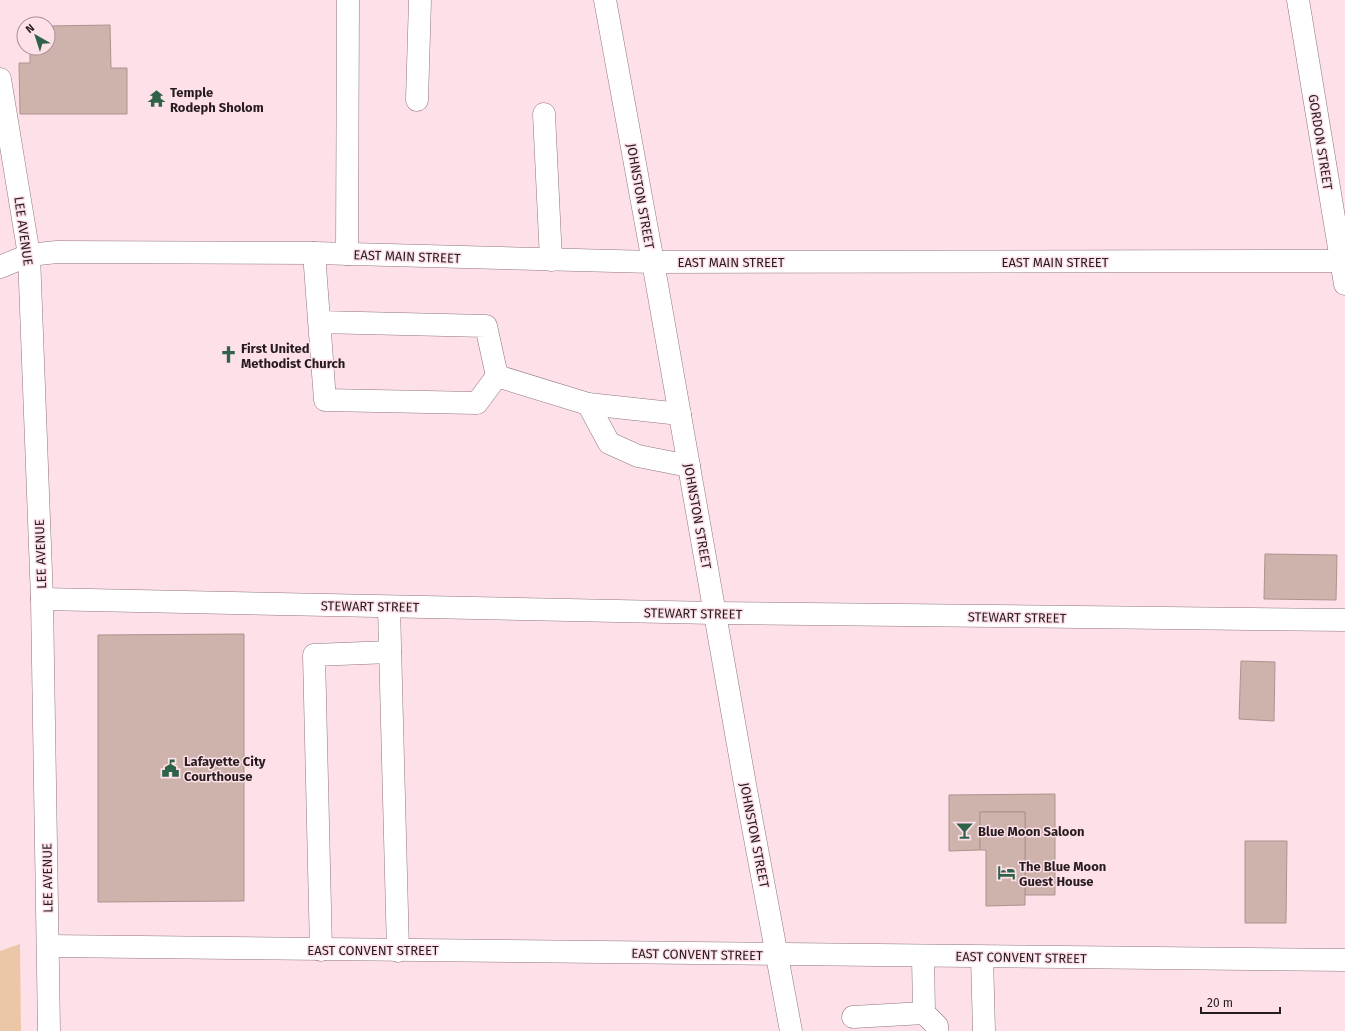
<svg xmlns="http://www.w3.org/2000/svg" width="1345" height="1031" font-family="'Fira Sans',sans-serif">
	<rect width="100%" height="100%" fill="#fde0e8"/>
	<!-- green -->
	<polygon fill="#ebc7a7" points="20,944 21,1031 0,1031 0,951"/>
	<!-- building -->
	<g fill="#ceb3ad" stroke="#ad928d">
		<polygon points="110,25 111,68 127,68 127,114 20,114 19,63 30,63 30,48 48,48 48,26"/>
		<polygon points="1265,554 1337,555 1336,600 1264,599"/>
		<polygon points="244,634 244,901 98,902 98,635"/>
		<polygon points="1241,661 1275,662 1274,721 1239,719"/>
		<polygon points="1055,794 1055,895 1025,895 1025,812 980,812 980,850 949,851 949,795"/>
		<polygon points="980,812 1025,812 1025,905 986,906 986,850 980,850"/>
		<polygon points="1245,841 1287,841 1286,923 1245,923"/>
	</g>
	<g fill="none" stroke-linecap="round" stroke-linejoin="round">
		<defs>
			<g id="minor">
				<polyline points="1298,0 1345,284"/>
				<polyline points="0,79 29,255 42,599 49,1031"/>
				<polyline points="417,100 420,0"/>
				<polyline points="544,114 551,260"/>
				<polyline points="314,253 325,400 477,403 497,376 486,326 319,322"/>
				<polyline points="347,254 348,0"/>
				<polyline points="0,267 29,255 57,252 314,253 653,262 1345,261"/>
				<polyline points="497,376 588,404 680,414"/>
				<polyline points="588,404 609,443 638,456 689,466"/>
				<polyline points="42,599 714,613 1345,620"/>
				<polyline points="389,607 398,951"/>
				<polyline points="48,946 1345,960"/>
				<polyline points="321,950 314,655 390,652"/>
				<polyline points="982,957 984,1031"/>
				<polyline points="924,1013 937,1026 937,1031"/>
				<polyline points="853,1017 924,1013 923,956"/>
			</g>
			<polyline id="major" points="605,0 653,262 746,790 791,1031"/>
		</defs>
		<!-- minor casing -->
		<use href="#minor" stroke="#90767d" stroke-width="23"/>
		<!-- major casing -->
		<use href="#major" stroke="#90767d" stroke-width="23"/>
		<!-- minor -->
		<use href="#minor" stroke="#fff" stroke-width="22"/>
		<!-- major -->
		<use href="#major" stroke="#fff" stroke-width="22"/>
	</g>
	<!-- icons -->
	<defs>
		<symbol id="temple-bare" viewBox="-9 -9 18 18"><path d="M0-6L5-2H3V0L6.5 2.5H4V6H1.5V3h-3V6H-4V2.5H-6.5L-3 0V-2H-5Z" fill="#2f6349" stroke="#fde0e8" stroke-width="2.5" paint-order="stroke"/></symbol>
		<symbol id="church-bare" viewBox="-9 -9 18 18"><path d="M-1.2-6h2.4v3.5h3.3v2.4h-3.3V6h-2.4V-.1h-3.3v-2.4h3.3Z" fill="#2f6349" stroke="#fde0e8" stroke-width="2.5" paint-order="stroke"/></symbol>
		<symbol id="civic-bare" viewBox="-9 -9 18 18"><path d="M-.6-6.5H3V-4.5H.6V-3L4-1V1h2V6H-6V1h2V-1L-.6-3ZM-1.2 2.5V6h2.4V2.5Z" fill="#2f6349" stroke="#fde0e8" stroke-width="2.5" paint-order="stroke"/></symbol>
		<symbol id="bar-bare" viewBox="-9 -9 18 18"><path d="M-6-5H6L.8 .8V4.5H3.5V6h-7V4.5H-.8V.8Z" fill="#2f6349" stroke="#fde0e8" stroke-width="2.5" paint-order="stroke"/></symbol>
		<symbol id="hotel-bare" viewBox="-9 -9 18 18"><path d="M-6-4.5h1.5V1H6V5H4.5V3h-9V5H-6ZM-4 0a1.8 1.8 0 1 1 3.6 0ZM.5 0V-2.5h3Q6-2.5 6 0Z" fill="#2f6349" stroke="#fde0e8" stroke-width="2.5" paint-order="stroke"/></symbol>
	</defs>
	<g fill-rule="evenodd">
		<use href="#temple-bare" x="144" y="86" width="25" height="25"/>
		<use href="#church-bare" x="216" y="342" width="25" height="25"/>
		<use href="#civic-bare" x="158" y="756" width="25" height="25"/>
		<use href="#bar-bare" x="952" y="818" width="25" height="25"/>
		<use href="#hotel-bare" x="994" y="860" width="25" height="25"/>
	</g>
	<g text-anchor="middle" stroke-width="3" stroke-linejoin="round" paint-order="stroke">
		<!-- poi labels -->
		<g font-size="13" font-weight="bold" fill="#261c1f" stroke="#fde0e8" text-anchor="start">
			<text x="170" y="97">Temple<tspan x="170" dy="15">Rodeph Sholom</tspan></text>
			<text x="241" y="353">First United<tspan x="241" dy="15">Methodist Church</tspan></text>
			<text x="184" y="766">Lafayette City<tspan x="184" dy="15">Courthouse</tspan></text>
			<text x="978" y="836">Blue Moon Saloon</text>
			<text x="1019" y="871">The Blue Moon<tspan x="1019" dy="15">Guest House</tspan></text>
		</g>
		<!-- street labels -->
		<g font-size="13" fill="#261c1f" stroke="#fde0e8">
			<text transform="translate(1321 142) rotate(81)" y="5">GORDON STREET</text>
			<text transform="translate(641 196) rotate(80)" y="5">JOHNSTON STREET</text>
			<text transform="translate(24 231) rotate(82)" y="5">LEE AVENUE</text>
			<text transform="translate(407 256) rotate(2)" y="5">EAST MAIN STREET</text>
			<text x="731" y="267">EAST MAIN STREET</text>
			<text x="1055" y="267">EAST MAIN STREET</text>
			<text transform="translate(698 516) rotate(80)" y="5">JOHNSTON STREET</text>
			<text transform="translate(40 554) rotate(-92)" y="5">LEE AVENUE</text>
			<text transform="translate(370 606) rotate(1)" y="5">STEWART STREET</text>
			<text transform="translate(693 613) rotate(1)" y="5">STEWART STREET</text>
			<text transform="translate(1017 617) rotate(1)" y="5">STEWART STREET</text>
			<text transform="translate(755 835) rotate(79)" y="5">JOHNSTON STREET</text>
			<text transform="translate(47 878) rotate(-91)" y="5">LEE AVENUE</text>
			<text x="373" y="955">EAST CONVENT STREET</text>
			<text transform="translate(697 954) rotate(1)" y="5">EAST CONVENT STREET</text>
			<text transform="translate(1021 957) rotate(1)" y="5">EAST CONVENT STREET</text>
		</g>
	</g>
	<!-- north arrow -->
	<g transform="translate(36 36) rotate(321)"><circle r="19" fill="#fde0e8" stroke="#a79298"/>
	<path d="M0-3L7 15L0 10L-7 15Z" fill="#2f6349"/>
	<text y="-6" font-size="11" font-weight="bold" text-anchor="middle" fill="#261c1f">N</text>
	</g>
	<!-- scale -->
	<path d="M1201 1007v6h79v-6" fill="none" stroke="#261c1f" stroke-width="2"/>
	<text x="1207" y="1007" font-size="12" fill="#261c1f" stroke="#fde0e8" stroke-width="3" paint-order="stroke">20 m</text>
</svg>
